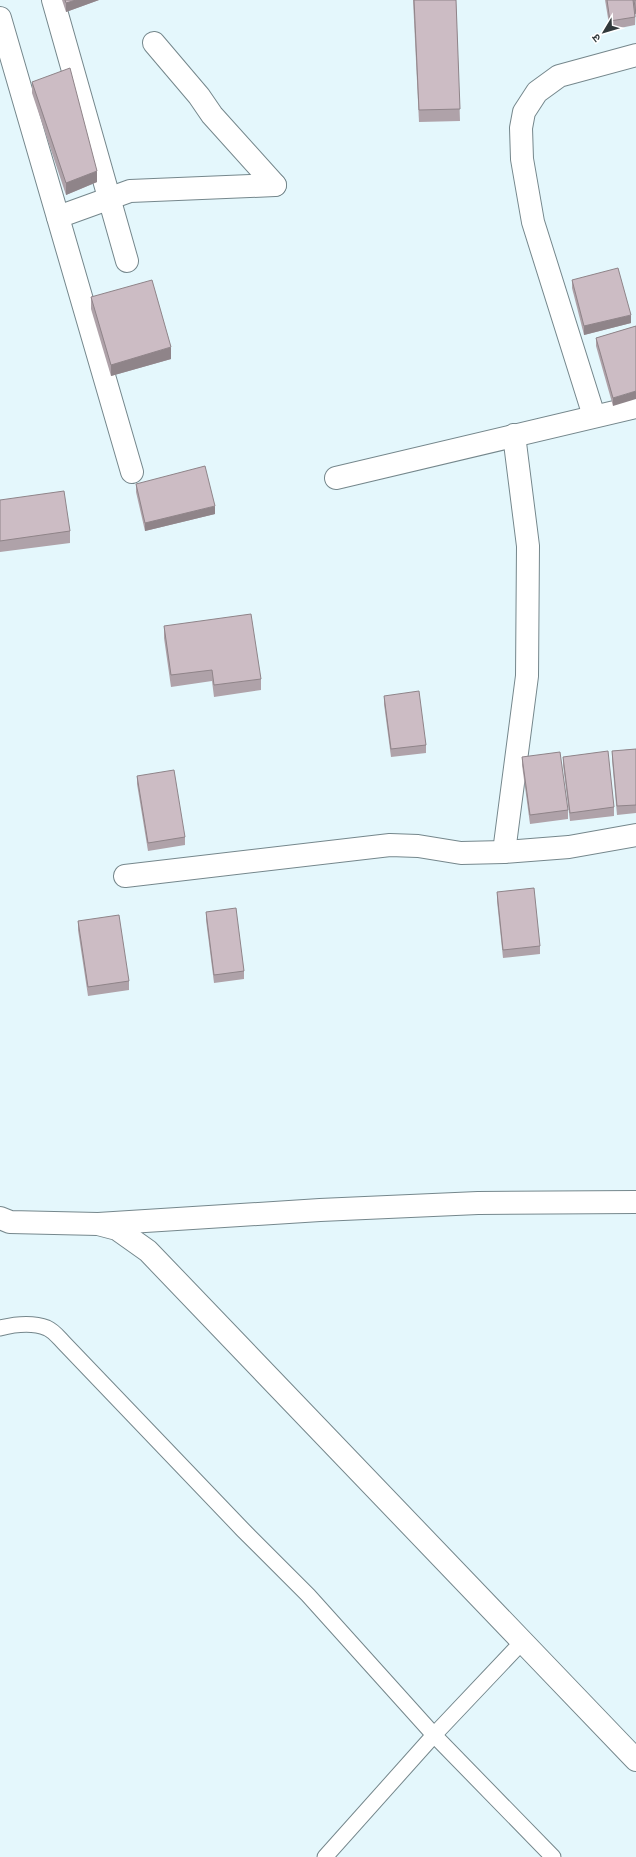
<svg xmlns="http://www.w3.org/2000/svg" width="636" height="1857" font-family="'Work Sans','Noto Sans Devanagari',sans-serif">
	<rect width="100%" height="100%" fill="#e4f7fc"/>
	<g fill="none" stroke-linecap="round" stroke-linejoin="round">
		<defs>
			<g id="lane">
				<path d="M0,1328C16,1324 32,1322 47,1328C54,1331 59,1338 64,1343L243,1530L308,1595L434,1735L553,1857"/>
				<polyline points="325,1857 434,1735 523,1641"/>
			</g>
			<g id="street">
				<polyline points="53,0 127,261"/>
				<polyline points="0,18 132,472"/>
				<polyline points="154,43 199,96 212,115 275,185"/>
				<polyline points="58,217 130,191 275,185"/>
				<polyline points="594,416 533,222 522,159 521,128 524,112 537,92 559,76 636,55"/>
				<polyline points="336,478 636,407"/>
				<polyline points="504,852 527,676 528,546 514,435"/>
				<polyline points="125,876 390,845 418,846 461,853 504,852 569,847 636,835"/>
				<polyline points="98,1224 320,1210 478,1203 636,1202"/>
			</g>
			<polyline id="secondary" points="0,1218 10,1222 98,1224 117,1229 148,1251 636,1760"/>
		</defs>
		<!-- lane casing -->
		<use href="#lane" stroke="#75878c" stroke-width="17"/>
		<!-- street casing -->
		<use href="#street" stroke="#75878c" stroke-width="24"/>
		<!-- secondary casing -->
		<use href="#secondary" stroke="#75878c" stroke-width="24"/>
		<!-- lane -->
		<use href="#lane" stroke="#fff" stroke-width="15"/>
		<!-- street -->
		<use href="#street" stroke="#fff" stroke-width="22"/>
		<!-- secondary -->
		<use href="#secondary" stroke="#fff" stroke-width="22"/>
	</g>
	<!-- wall -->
	<g fill="#afa2a9">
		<polygon points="62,0 99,0 66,12"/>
		<polygon points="413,0 456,0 460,121 419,122"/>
		<polygon points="605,0 636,0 635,25 610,30"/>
		<polygon points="32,82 97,182 66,195 32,93"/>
		<polygon points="572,280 631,323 584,335 572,288"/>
		<polygon points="91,297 171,359 111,376 91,309"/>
		<polygon points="636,326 613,406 596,346 596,338"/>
		<polygon points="136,484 215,514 145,531 136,492"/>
		<polygon points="0,500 70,531 70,543 0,552"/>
		<polygon points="164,626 261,679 261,690 214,697 212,681 171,687 164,638"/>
		<polygon points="384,696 426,745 426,753 391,757 384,704"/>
		<polygon points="636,749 636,813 617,815 612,760 612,751"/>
		<polygon points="522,757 568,810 568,819 530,824 522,765"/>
		<polygon points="563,757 614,807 614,816 570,821 563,765"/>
		<polygon points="137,776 185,837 185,845 148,851 137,784"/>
		<polygon points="497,892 540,946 540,954 503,958 497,901"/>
		<polygon points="206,912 244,971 244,979 214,983 206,920"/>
		<polygon points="78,921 129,981 129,990 88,996 78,930"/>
	</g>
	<!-- shaded-wall -->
	<g fill="#8f8489">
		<polygon points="76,0 99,0 66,12 66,3"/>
		<polygon points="97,171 97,182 66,195 66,183"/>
		<polygon points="631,315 631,323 584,335 584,326"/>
		<polygon points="171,347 171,359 111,376 111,365"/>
		<polygon points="636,391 636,399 613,406 613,398"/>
		<polygon points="215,506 215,514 145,531 145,523"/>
	</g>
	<!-- building -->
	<g fill="#ccbcc4" stroke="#8f8489">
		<polygon points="65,0 76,0 66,3"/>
		<polygon points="414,0 456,0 460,109 419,110"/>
		<polygon points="607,0 633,0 635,17 610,21"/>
		<polygon points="634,0 636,0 636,14"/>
		<polygon points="70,68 97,171 66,183 32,82"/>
		<polygon points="618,268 631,315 584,326 572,280"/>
		<polygon points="152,280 171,347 111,365 91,297"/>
		<polygon points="636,326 636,391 613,398 596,338"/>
		<polygon points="205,466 215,506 145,523 136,484"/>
		<polygon points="64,491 70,531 0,541 0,500"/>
		<polygon points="251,614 261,679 214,685 212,670 171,675 164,626"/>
		<polygon points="419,691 426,745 391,749 384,696"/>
		<polygon points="636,749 636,805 617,806 612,751"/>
		<polygon points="608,751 614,807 570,813 563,757"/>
		<polygon points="560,752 568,810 530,815 522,757"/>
		<polygon points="174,770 185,837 148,843 137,776"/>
		<polygon points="534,888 540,946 503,950 497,892"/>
		<polygon points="236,908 244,971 214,975 206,912"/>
		<polygon points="119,915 129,981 88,987 78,921"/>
	</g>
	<!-- north arrow -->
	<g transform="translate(604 32) rotate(232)" stroke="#ffffff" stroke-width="3" paint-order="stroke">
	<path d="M0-3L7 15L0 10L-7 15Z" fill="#31393b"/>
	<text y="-6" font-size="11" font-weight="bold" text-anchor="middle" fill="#31393b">उ</text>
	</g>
</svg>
